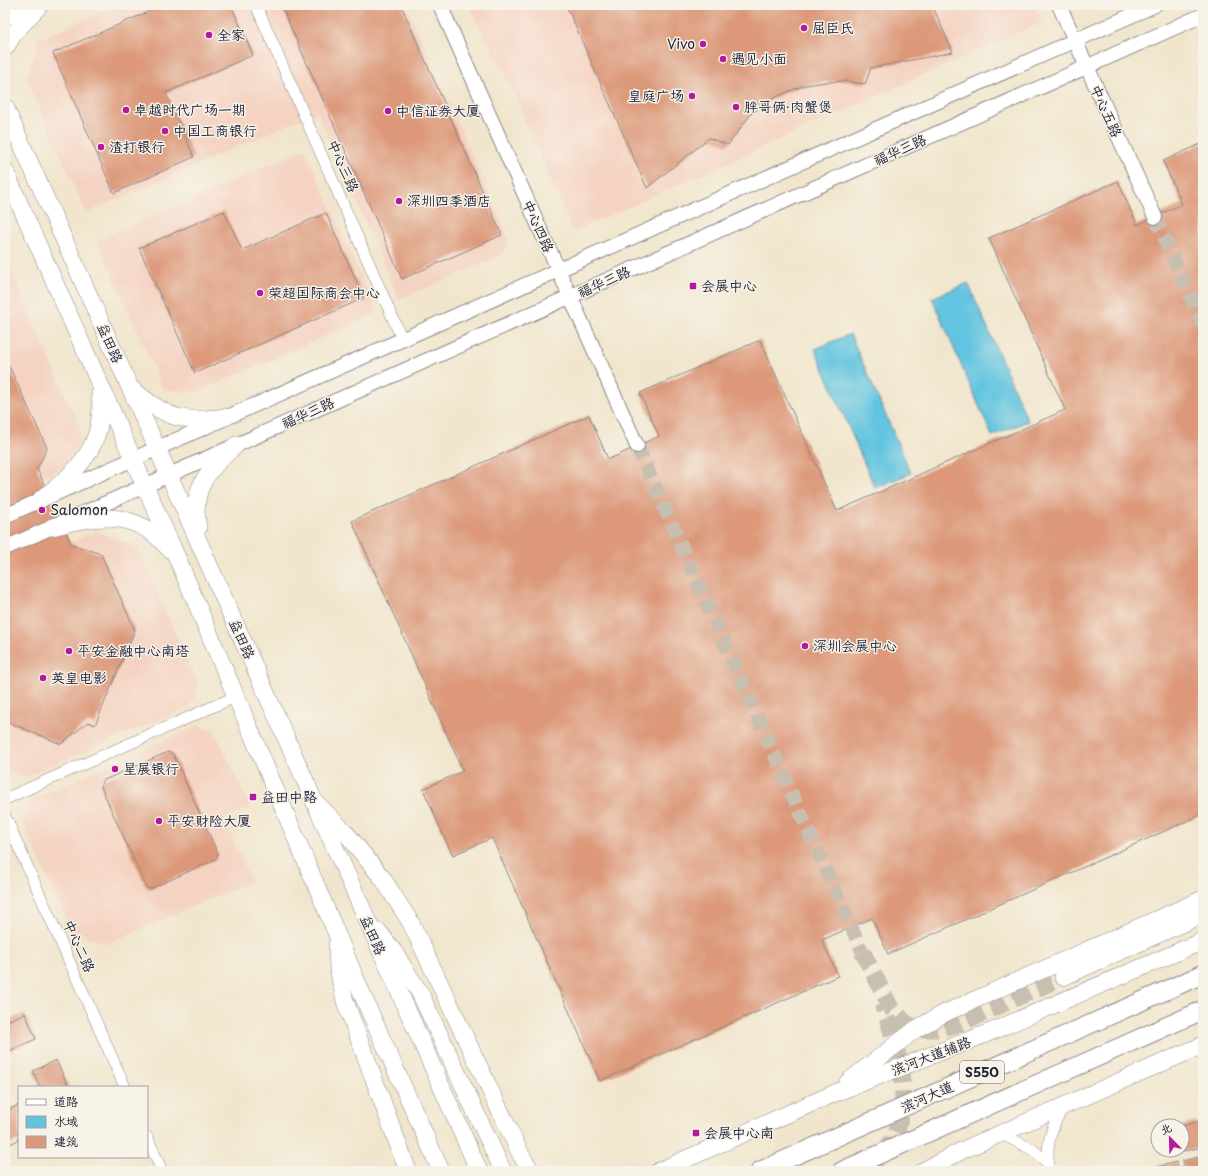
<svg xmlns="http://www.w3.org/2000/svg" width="1208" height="1176" font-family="'Playpen Sans','LXGW WenKai TC',sans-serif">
	<rect width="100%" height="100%" fill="#f7f3e8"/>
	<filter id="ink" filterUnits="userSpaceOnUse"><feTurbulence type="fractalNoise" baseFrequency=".025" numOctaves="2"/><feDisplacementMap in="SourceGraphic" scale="8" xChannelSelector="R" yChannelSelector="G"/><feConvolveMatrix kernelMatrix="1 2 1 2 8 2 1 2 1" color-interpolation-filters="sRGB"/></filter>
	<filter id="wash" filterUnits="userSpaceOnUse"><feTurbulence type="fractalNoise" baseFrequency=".012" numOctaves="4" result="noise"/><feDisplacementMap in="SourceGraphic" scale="16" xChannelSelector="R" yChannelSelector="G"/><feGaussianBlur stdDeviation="0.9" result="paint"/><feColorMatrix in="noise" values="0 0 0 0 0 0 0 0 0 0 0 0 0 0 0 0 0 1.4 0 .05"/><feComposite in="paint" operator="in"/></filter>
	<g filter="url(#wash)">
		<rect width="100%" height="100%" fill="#f1e6cd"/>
		<!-- built -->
		<g fill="#f5d3c2">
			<polygon points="118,5 406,5 509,239 502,255 399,300 317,112 86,213 26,77 39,39"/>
			<polygon points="469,5 1034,5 1042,22 573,232 502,67 479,27"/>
			<polygon points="305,149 377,313 195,393 163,389 97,241"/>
			<polygon points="5,257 82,432 69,465 5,493"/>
			<polygon points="97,531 137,547 199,686 189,707 22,778 5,770 5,570"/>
			<polygon points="197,726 214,729 250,807 224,819 251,881 107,944 71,930 23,823 31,800"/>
		</g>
		<!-- water -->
		<g fill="#62c4e0" stroke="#42738e">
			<polygon points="968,283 1028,421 992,436 932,298"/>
			<polygon points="850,334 911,473 875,488 815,349"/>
		</g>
		<g id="blocks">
			<!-- building -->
			<g fill="#dc9879">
				<polygon points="164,5 231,5 253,55 166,93 194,157 114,193 53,53"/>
				<polygon points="281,5 401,5 502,235 402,279"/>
				<polygon points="566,5 932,5 953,52 871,68 865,84 845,81 826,82 806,85 787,92 768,101 751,114 728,145 709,138 647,188"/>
				<polygon points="1203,143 1203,814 888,954 872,918 822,940 838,976 600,1081 492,838 453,855 450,850 423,789 463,771 352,521 589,415 608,459 614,457 659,436 640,393 760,340 837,511 1065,410 989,238 1118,181 1137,225 1182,204 1163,161"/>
				<polygon points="224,211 242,250 326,213 364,298 195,373 139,248"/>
				<polygon points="5,366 10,368 47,448 37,469 71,544 101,554 135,630 95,725 88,722 61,744 5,721"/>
				<polygon points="168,752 173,754 218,854 216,859 150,889 146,887 101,787 102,781"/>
				<polygon points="25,1013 36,1039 5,1053 5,1022"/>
				<polygon points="56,1060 69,1087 40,1087 33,1071"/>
				<polygon points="19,1105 19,1140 5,1146 5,1111"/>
				<polygon points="1197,1122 1203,1147 1180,1152 1180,1150 1182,1150 1182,1126"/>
				<polygon points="1203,1156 1203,1171 1184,1171 1182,1161"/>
				<polygon points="1176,1162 1178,1171 1153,1171 1153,1168"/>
			</g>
		</g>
	</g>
	<g filter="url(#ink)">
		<use href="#blocks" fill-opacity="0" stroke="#8a8484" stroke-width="1"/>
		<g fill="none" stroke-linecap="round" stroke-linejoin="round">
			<!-- tertiary-tunnel -->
			<g stroke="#c8bfb0" stroke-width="14" stroke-dasharray="14 7" stroke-linecap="butt">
				<polyline points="1155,217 1203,325"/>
				<polyline points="637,446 862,951"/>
			</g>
			<!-- primary-tunnel -->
			<g stroke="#c8bfb0" stroke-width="17" stroke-dasharray="17 8" stroke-linecap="butt">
				<polyline points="862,951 891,1008 906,1023 919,1029 936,1029 959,1024 1063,977"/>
				<path d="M865,1171C879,1160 894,1142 899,1124C910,1087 895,1038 882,1004"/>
			</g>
			<defs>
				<g id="minor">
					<polyline points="256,5 402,339"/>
					<polyline points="5,799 237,696"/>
					<polyline points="5,816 125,1087"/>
					<polyline points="1000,1133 1033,1150 1048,1163"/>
					<polyline points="147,1137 162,1171"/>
					<path d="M1050,1171C1044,1147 1051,1126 1064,1106"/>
				</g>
				<g id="tertiary">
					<polyline points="440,5 637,446"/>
					<polyline points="1059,5 1155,217"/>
					<polyline points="5,516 1155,5"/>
					<polyline points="5,548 1203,15"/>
				</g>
				<polyline id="secondary" points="5,18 34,5"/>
				<g id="primary">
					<polyline points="5,48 15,32 40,5"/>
					<polyline points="5,107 479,1171"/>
					<polyline points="5,171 178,560 369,1010 441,1171"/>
					<path d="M133,390C168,419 181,423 226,417"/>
					<path d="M41,499C78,472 106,444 100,394"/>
					<path d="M52,527C96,515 137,509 169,549"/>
					<path d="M198,528C190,489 208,469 236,445"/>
					<polyline points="317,804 345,832 383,879 411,923 521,1155 531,1171"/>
					<polyline points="379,932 394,952 420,993 503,1171"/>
					<polyline points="337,945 338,969 345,1001 408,1171"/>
					<polyline points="1063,977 1203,914"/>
					<polyline points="848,1082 916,1029 945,1013 1203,899"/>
					<polyline points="659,1171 835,1093 988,1033 1203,941"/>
					<polyline points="923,1171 963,1150 1203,1045"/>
				</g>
				<g id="trunk">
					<polyline points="760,1171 1203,974"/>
					<polyline points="842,1171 1203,1010"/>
				</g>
			</defs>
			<!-- minor casing -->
			<use href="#minor" stroke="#8a8484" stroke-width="12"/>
			<!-- tertiary casing -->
			<use href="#tertiary" stroke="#8a8484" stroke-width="16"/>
			<!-- secondary casing -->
			<use href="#secondary" stroke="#8a8484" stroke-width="16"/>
			<!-- primary casing -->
			<use href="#primary" stroke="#8a8484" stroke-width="18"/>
			<!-- trunk casing -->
			<use href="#trunk" stroke="#8a8484" stroke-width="20"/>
			<!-- minor -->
			<use href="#minor" stroke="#fff" stroke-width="11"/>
			<!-- tertiary -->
			<use href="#tertiary" stroke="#fff" stroke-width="14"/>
			<!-- secondary -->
			<use href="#secondary" stroke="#fff" stroke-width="15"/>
			<!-- primary -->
			<use href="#primary" stroke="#fff" stroke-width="17"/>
			<!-- trunk -->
			<use href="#trunk" stroke="#fff" stroke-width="18"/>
		</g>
	</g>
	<!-- markers -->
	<g fill="#b5179e" stroke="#f7f3e8" stroke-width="1.5">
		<circle cx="804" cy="28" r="4"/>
		<circle cx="209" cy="35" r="4"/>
		<circle cx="703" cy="44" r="4"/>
		<circle cx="723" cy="59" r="4"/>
		<circle cx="692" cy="96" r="4"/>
		<circle cx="736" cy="107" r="4"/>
		<circle cx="126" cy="110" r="4"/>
		<circle cx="388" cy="111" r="4"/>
		<circle cx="165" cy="131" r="4"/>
		<circle cx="101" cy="147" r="4"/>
		<circle cx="399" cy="201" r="4"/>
		<rect x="689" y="282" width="8" height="8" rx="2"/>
		<circle cx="260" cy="293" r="4"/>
		<circle cx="42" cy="510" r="4"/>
		<circle cx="805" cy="646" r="4"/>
		<circle cx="69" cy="651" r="4"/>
		<circle cx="43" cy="678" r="4"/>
		<circle cx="115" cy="769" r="4"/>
		<rect x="249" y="793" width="8" height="8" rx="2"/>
		<circle cx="159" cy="821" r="4"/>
		<rect x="692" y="1129" width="8" height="8" rx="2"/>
	</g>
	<g text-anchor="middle" stroke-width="3" stroke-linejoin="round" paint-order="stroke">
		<!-- shield labels -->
		<rect fill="#f7f3e8" stroke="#62616f" stroke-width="1" x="960" y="1061" width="44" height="22" rx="3"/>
		<g font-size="13" font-weight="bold" fill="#22223b">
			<text x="982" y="1077">S550</text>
		</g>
		<!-- poi labels -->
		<g font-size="14" fill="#22223b" stroke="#f7f3e8" text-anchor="start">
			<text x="812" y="33">屈臣氏</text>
			<text x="217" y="40">全家</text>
			<text x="695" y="49" text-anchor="end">Vivo</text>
			<text x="731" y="64">遇见小面</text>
			<text x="684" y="101" text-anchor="end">皇庭广场</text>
			<text x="744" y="112">胖哥俩·肉蟹煲</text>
			<text x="134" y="115">卓越时代广场一期</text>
			<text x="396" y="116">中信证券大厦</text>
			<text x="173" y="136">中国工商银行</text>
			<text x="109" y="152">渣打银行</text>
			<text x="407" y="206">深圳四季酒店</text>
			<text x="701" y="291">会展中心</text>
			<text x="268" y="298">荣超国际商会中心</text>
			<text x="50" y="515">Salomon</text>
			<text x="813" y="651">深圳会展中心</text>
			<text x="77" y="656">平安金融中心南塔</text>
			<text x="51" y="683">英皇电影</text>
			<text x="123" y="774">星展银行</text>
			<text x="261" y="802">益田中路</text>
			<text x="167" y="826">平安财险大厦</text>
			<text x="704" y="1138">会展中心南</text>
		</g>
		<!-- street labels -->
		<g font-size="14" fill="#22223b" stroke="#f7f3e8">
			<text transform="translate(1106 111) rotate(66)" y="5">中心五路</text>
			<text transform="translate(900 150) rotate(-24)" y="5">福华三路</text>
			<text transform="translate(343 166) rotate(66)" y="5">中心三路</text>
			<text transform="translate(538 226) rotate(66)" y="5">中心四路</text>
			<text transform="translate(604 282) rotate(-24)" y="5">福华三路</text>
			<text transform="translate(110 343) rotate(66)" y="5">益田路</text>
			<text transform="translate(308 413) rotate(-24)" y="5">福华三路</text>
			<text transform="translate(242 639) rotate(66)" y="5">益田路</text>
			<text transform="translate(373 935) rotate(66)" y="5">益田路</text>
			<text transform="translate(79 946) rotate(66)" y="5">中心二路</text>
			<text transform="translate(931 1056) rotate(-21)" y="5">滨河大道辅路</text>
			<text transform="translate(927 1097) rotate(-24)" y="5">滨河大道</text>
		</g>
	</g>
	<!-- margin -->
	<rect width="1208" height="1176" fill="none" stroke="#f7f3e8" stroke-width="20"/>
	<!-- legend -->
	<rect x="18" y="1086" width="130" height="72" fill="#f7f3e8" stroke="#a29fa3"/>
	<rect x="26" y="1099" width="20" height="6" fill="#ffffff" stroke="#a29fa3"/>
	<text x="54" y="1106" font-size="12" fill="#22223b">道路</text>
	<rect x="26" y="1116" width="20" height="12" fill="#62c4e0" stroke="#a29fa3"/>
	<text x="54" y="1126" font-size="12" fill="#22223b">水域</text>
	<rect x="26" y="1136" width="20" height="12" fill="#dc9879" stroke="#a29fa3"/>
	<text x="54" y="1146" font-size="12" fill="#22223b">建筑</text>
	<!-- north arrow -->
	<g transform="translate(1170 1138) rotate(337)"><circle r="19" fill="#f7f3e8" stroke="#a29fa3"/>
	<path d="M0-3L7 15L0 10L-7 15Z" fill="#b5179e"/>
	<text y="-6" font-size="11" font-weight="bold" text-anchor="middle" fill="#22223b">北</text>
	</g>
</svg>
